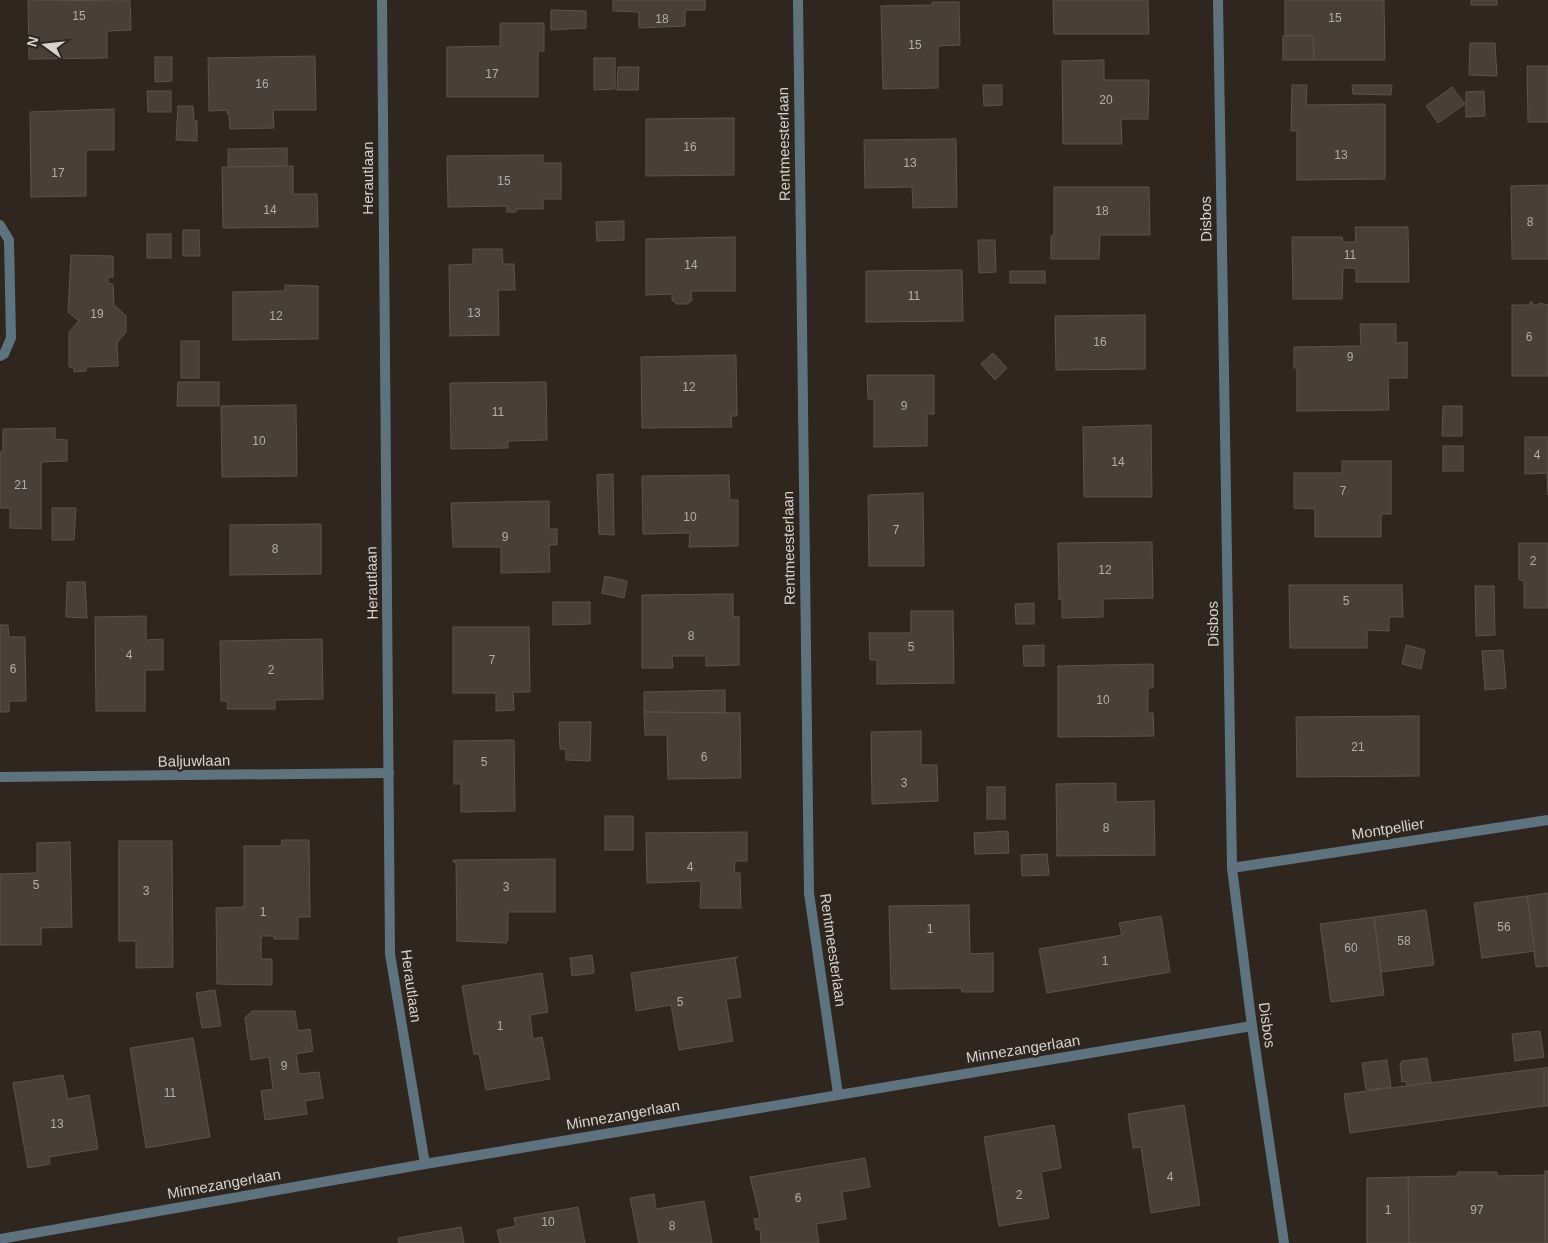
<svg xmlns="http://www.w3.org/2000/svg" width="1548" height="1243" font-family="Helvetica,sans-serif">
	<rect width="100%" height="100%" fill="#2e261f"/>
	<!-- building -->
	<g fill="#483f38" stroke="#5c534b">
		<polygon points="28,0 130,1 131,30 107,31 107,58 29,59"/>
		<polygon points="613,0 705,0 705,10 685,10 685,26 639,28 639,12 613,11"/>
		<polygon points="1053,0 1148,0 1149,34 1054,34"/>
		<polygon points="1285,0 1384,0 1385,60 1314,60 1313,36 1285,36"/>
		<rect x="1471" y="0" width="26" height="5"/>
		<polygon points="932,2 959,2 960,45 938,46 938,88 883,89 881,6 933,5"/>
		<polygon points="551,10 586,11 586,28 551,30"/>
		<polygon points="500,23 544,23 544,51 538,51 538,97 447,97 447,47 500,46"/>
		<polygon points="1283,36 1313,36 1314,60 1283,60"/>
		<polygon points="1470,43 1495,43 1497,76 1469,75"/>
		<polygon points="315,56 316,110 273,110 274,128 230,129 229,114 227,114 227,110 209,111 208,58"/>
		<polygon points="155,57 172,57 172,81 155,82"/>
		<polygon points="594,58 615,58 615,89 594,90"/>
		<polygon points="1104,60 1104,80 1149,80 1148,119 1121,119 1122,144 1063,144 1062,61"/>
		<polygon points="1527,66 1548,66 1548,122 1528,122"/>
		<polygon points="618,67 639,67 638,90 617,90"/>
		<polygon points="983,85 1002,85 1002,105 984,106"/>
		<polygon points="1292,85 1307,85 1306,105 1385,104 1385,179 1297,180 1297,131 1291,131"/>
		<polygon points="1352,85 1392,85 1391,95 1353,94"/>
		<polygon points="1452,87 1465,104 1438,123 1426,106"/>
		<polygon points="147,91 171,91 171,112 148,112"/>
		<polygon points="1484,91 1485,116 1466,117 1466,92"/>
		<polygon points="178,106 193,106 194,120 197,121 197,141 176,140"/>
		<polygon points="114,109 114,150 86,150 86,196 31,197 30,112"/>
		<polygon points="734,118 734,175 646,176 646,119"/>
		<polygon points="956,139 957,207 913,208 912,187 865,188 864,140"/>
		<polygon points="287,148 287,167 228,167 228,149"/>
		<polygon points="543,155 543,163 561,163 561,199 543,199 543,209 516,209 516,212 507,212 507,206 448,207 447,156"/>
		<polygon points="293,166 293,194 317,194 318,227 223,228 222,167"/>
		<polygon points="1548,185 1548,259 1512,259 1511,186"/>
		<polygon points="1054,187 1149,187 1150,235 1100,235 1099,259 1051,259 1051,236 1054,236"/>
		<polygon points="624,221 624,240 597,241 596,222"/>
		<polygon points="1355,227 1408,227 1409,282 1356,282 1356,268 1343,268 1342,299 1293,299 1292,237 1342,237 1343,242 1356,242"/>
		<polygon points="183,230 199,230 200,256 183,256"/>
		<rect x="147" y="234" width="24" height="24"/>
		<polygon points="735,237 735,291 691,291 692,300 687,304 677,304 672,300 672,294 646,295 646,239"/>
		<polygon points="978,240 995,240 996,272 979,273"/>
		<polygon points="473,249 502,249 503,264 514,264 515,290 498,290 499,335 450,336 449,265 473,264"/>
		<polygon points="71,255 113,256 113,277 108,277 108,284 113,284 114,305 126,316 126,332 117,343 118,366 86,367 86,371 74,372 74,368 69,367 69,332 79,321 68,312"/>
		<polygon points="962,270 963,321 866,322 866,271"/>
		<rect x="1010" y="271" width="35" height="12"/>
		<polygon points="285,285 318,286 318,339 233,340 233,292 285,291"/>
		<polygon points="1530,302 1532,302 1533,305 1539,305 1539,303 1548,305 1548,376 1512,376 1512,305 1530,305"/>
		<polygon points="1145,315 1145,369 1056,370 1055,316"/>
		<polygon points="1360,324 1396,324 1396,343 1407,342 1407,378 1388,378 1389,410 1297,411 1297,368 1294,368 1294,347 1361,346"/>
		<rect x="181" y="341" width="18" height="37"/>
		<polygon points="993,353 1007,368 995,380 981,364"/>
		<polygon points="736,355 737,416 731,416 732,427 642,428 641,357"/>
		<polygon points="867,375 934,375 934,414 927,414 927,446 874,447 874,399 868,399"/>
		<polygon points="178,382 219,382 219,406 177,406"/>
		<polygon points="546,382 547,440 508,441 508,448 451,449 450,383"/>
		<polygon points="296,405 297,476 222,477 221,406"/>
		<polygon points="1443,406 1462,406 1462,436 1442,436"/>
		<polygon points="1151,425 1152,497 1084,497 1083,427"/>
		<polygon points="55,428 55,439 67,440 67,461 41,462 41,529 10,528 10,508 0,508 0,452 3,452 3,429"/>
		<polygon points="1525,437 1548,437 1548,495 1547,473 1525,474"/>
		<rect x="1443" y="446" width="20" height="25"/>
		<polygon points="1342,461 1391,461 1391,514 1381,514 1381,537 1315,537 1315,509 1294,508 1294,473 1342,473"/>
		<polygon points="613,474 614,535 599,534 597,475"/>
		<polygon points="729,475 730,500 738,500 738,546 689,547 690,533 643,534 642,476"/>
		<polygon points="923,493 924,566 869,566 868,495"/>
		<polygon points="549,501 549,529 557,529 557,545 549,545 550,572 501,573 501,547 453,547 451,503"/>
		<polygon points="52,508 76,508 74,540 52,540"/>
		<polygon points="321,524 321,574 230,575 230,525"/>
		<polygon points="1152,542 1153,598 1103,599 1103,617 1062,618 1062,599 1059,600 1058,543"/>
		<polygon points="1519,543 1548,543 1548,608 1524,608 1524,580 1519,580"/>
		<polygon points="605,576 627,581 624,598 602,593"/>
		<polygon points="67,582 85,582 87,618 66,617"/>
		<polygon points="1289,585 1402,585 1403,617 1389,617 1389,631 1367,630 1367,648 1290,648"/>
		<polygon points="1475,586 1494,586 1495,635 1476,636"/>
		<polygon points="733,594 733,617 739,616 739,665 706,666 706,656 672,656 673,668 642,668 642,595"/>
		<polygon points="553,602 590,602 590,624 553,625"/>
		<polygon points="1034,603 1034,624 1016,624 1015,604"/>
		<polygon points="911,611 953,611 954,683 877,684 877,660 870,660 869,633 911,633"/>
		<polygon points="146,616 146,640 163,639 163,670 145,670 145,711 96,711 95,617"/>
		<polygon points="0,625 8,625 9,637 25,637 26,701 9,701 9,712 0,712"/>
		<polygon points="453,627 529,627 530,692 513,692 514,710 496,711 496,693 453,693"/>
		<polygon points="322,639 323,699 275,700 275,709 227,709 228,701 221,701 220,641"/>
		<polygon points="1044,645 1044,666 1024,666 1023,646"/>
		<polygon points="1406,645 1425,650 1421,669 1402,664"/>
		<polygon points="1503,650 1506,688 1485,690 1482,651"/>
		<polygon points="1153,664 1153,688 1148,688 1148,713 1153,713 1154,736 1058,737 1058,666"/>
		<polygon points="725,690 725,713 644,712 644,692"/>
		<polygon points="644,712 740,713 741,778 668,779 667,735 645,735"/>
		<polygon points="1419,716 1419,776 1297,777 1296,717"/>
		<polygon points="559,722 591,722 590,761 566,760 566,749 560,749"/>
		<polygon points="921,731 921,765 937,765 938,801 872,804 871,732"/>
		<polygon points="514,740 515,811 461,812 461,784 454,784 454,741"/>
		<polygon points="1116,783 1116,802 1154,801 1155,855 1057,856 1056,784"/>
		<rect x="987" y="787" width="18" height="32"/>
		<rect x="605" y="816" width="28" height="34"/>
		<polygon points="1008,831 1009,853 975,854 974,833"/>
		<polygon points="747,832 747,861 735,861 734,873 740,873 741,908 700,908 701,881 647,883 646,833"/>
		<polygon points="282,840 309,840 310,917 298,917 298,939 274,939 274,936 261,936 261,959 272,959 272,985 217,984 216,908 244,907 244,846 281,846"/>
		<polygon points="119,841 172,841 173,967 136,968 136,941 119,941"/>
		<polygon points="70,842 72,927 41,928 41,945 0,945 0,874 37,873 37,843"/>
		<polygon points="1047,854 1049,875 1022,876 1021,855"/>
		<polygon points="555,859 555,912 508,912 508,939 506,943 457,941 456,862 453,862 453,860"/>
		<polygon points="1548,893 1548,966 1536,967 1527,896"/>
		<polygon points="1527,896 1535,951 1482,958 1474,903"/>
		<polygon points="969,905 970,954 993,953 993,992 962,992 961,988 891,989 889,906"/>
		<polygon points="1426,910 1434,965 1381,972 1374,917"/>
		<polygon points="1161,916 1170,972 1047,993 1039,949 1122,935 1119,923"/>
		<polygon points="1374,917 1384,995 1331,1002 1320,924"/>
		<polygon points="592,955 594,973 572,976 570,958"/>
		<polygon points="738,957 735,959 741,997 726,999 733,1041 679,1050 671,1005 636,1011 631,973"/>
		<polygon points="542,973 548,1012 530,1015 533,1039 542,1037 550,1079 486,1090 479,1054 474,1054 462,986"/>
		<polygon points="215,990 221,1026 202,1028 196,993"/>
		<polygon points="252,1011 295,1011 298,1031 310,1029 313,1051 296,1054 299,1074 319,1072 323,1098 305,1101 307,1114 265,1120 261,1091 273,1089 269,1057 251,1060 245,1018"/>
		<polygon points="1540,1031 1544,1057 1515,1061 1512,1034"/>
		<polygon points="193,1038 210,1137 146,1148 130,1048"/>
		<polygon points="1427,1058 1431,1083 1407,1086 1406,1081 1402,1082 1400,1065 1402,1061"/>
		<polygon points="1387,1060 1391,1087 1366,1090 1362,1063"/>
		<polygon points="1548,1067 1548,1106 1544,1106 1544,1068"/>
		<polygon points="1544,1068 1544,1106 1350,1133 1344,1094"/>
		<polygon points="63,1075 68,1099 89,1095 98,1149 49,1157 50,1164 28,1168 13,1083"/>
		<polygon points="1184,1105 1200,1205 1151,1213 1141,1147 1133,1148 1128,1114"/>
		<polygon points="1054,1125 1061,1168 1041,1172 1049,1218 999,1226 984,1137"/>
		<polygon points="865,1158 870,1187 842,1192 846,1219 816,1224 819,1243 761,1243 760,1229 756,1230 754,1219 760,1218 750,1177"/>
		<rect x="1545" y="1171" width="3" height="72"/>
		<polygon points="1458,1172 1497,1172 1497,1176 1545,1175 1545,1243 1409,1243 1408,1177 1457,1176"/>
		<polygon points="1408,1177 1409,1243 1367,1243 1367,1178"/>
		<polygon points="654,1194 656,1209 704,1201 712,1243 639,1243 630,1198"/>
		<polygon points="578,1207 585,1243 500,1243 497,1230 516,1226 514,1218"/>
		<polygon points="461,1227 464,1243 399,1243 398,1238"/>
	</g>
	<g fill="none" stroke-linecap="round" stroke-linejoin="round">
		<!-- street -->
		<g stroke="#5f737e" stroke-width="10">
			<polyline points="382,0 390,954 425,1164"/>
			<polyline points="798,0 809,893 838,1094"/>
			<polyline points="1218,0 1232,868 1252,1026 1284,1243"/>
			<polyline points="0,225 9,240 11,338 4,354 0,356"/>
			<polyline points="0,777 389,773"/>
			<polyline points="1232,868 1548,820"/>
			<polyline points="0,1239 425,1164 1252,1026"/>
		</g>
	</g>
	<g text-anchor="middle" stroke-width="5" stroke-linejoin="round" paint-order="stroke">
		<!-- number labels -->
		<g font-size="12" fill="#b2ada8">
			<text x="79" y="20">15</text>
			<text x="1335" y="22">15</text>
			<text x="662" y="23">18</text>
			<text x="915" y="49">15</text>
			<text x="492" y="78">17</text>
			<text x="262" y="88">16</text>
			<text x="1106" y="104">20</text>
			<text x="690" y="151">16</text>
			<text x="1341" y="159">13</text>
			<text x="910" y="167">13</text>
			<text x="58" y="177">17</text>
			<text x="504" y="185">15</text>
			<text x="270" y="214">14</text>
			<text x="1102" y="215">18</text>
			<text x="1530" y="226">8</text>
			<text x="1350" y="259">11</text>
			<text x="691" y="269">14</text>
			<text x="914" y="300">11</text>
			<text x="474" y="317">13</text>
			<text x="97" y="318">19</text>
			<text x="276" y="320">12</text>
			<text x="1529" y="341">6</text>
			<text x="1100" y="346">16</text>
			<text x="1350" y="361">9</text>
			<text x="689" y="391">12</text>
			<text x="904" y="410">9</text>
			<text x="498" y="416">11</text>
			<text x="259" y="445">10</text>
			<text x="1537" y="459">4</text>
			<text x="1118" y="466">14</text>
			<text x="21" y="489">21</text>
			<text x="1343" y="495">7</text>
			<text x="690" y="521">10</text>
			<text x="896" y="534">7</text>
			<text x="505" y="541">9</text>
			<text x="275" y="553">8</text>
			<text x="1533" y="565">2</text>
			<text x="1105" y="574">12</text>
			<text x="1346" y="605">5</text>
			<text x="691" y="640">8</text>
			<text x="911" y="651">5</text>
			<text x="129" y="659">4</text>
			<text x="492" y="664">7</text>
			<text x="13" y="673">6</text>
			<text x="271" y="674">2</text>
			<text x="1103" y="704">10</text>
			<text x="1358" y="751">21</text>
			<text x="704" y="761">6</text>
			<text x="484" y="766">5</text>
			<text x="904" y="787">3</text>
			<text x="1106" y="832">8</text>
			<text x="690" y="871">4</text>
			<text x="36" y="889">5</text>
			<text x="506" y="891">3</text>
			<text x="146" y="895">3</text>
			<text x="263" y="916">1</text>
			<text x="1504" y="931">56</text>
			<text x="930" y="933">1</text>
			<text x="1404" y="945">58</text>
			<text x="1351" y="952">60</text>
			<text x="1105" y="965">1</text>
			<text x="680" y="1006">5</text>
			<text x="500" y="1030">1</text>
			<text x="284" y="1070">9</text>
			<text x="170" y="1097">11</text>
			<text x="57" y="1128">13</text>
			<text x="1170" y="1181">4</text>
			<text x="1019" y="1199">2</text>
			<text x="798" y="1202">6</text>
			<text x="1388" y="1214">1</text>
			<text x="1477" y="1214">97</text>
			<text x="548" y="1226">10</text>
			<text x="672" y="1230">8</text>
		</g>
		<!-- street labels -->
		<g font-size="15" fill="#d6d2cd" stroke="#2e261f">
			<text transform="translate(784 144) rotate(-91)" y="5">Rentmeesterlaan</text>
			<text transform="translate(368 178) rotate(-90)" y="5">Herautlaan</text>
			<text transform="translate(1206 219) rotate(-91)" y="5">Disbos</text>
			<text transform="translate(789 548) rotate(-91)" y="5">Rentmeesterlaan</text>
			<text transform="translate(372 583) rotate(-91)" y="5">Herautlaan</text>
			<text transform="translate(1213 624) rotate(-91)" y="5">Disbos</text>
			<text transform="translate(194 761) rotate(-1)" y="5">Baljuwlaan</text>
			<text transform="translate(1388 829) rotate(-9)" y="5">Montpellier</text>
			<text transform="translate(833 950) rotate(82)" y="5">Rentmeesterlaan</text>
			<text transform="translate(411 986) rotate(82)" y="5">Herautlaan</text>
			<text transform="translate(1267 1025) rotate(82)" y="5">Disbos</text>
			<text transform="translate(1023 1049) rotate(-9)" y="5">Minnezangerlaan</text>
			<text transform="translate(623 1115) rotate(-10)" y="5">Minnezangerlaan</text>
			<text transform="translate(224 1184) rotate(-10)" y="5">Minnezangerlaan</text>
		</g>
	</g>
	<!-- north arrow -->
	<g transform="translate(45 45) rotate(285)" stroke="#2e261f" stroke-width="4" paint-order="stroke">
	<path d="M0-4L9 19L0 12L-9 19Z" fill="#d6d2cd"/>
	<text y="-8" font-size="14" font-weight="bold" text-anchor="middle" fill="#d6d2cd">N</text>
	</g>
</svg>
